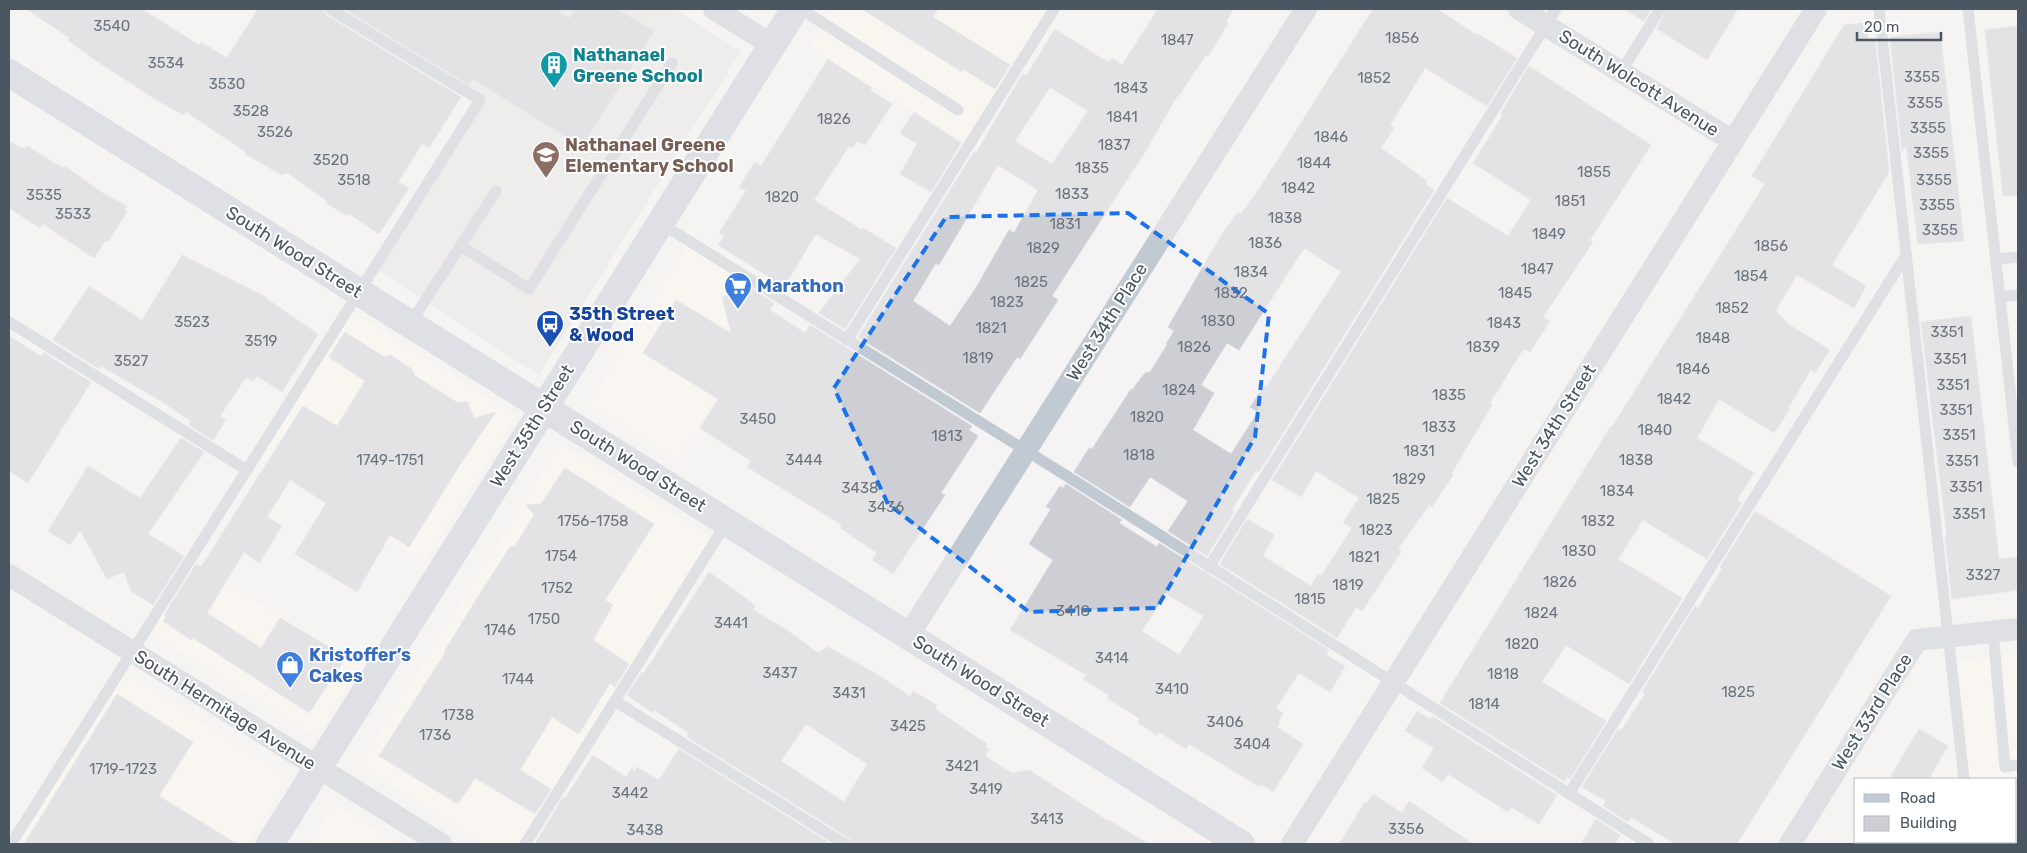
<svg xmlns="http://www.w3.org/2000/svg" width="2027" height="853" font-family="Rubik,sans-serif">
	<rect width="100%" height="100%" fill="#f5f3f3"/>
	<!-- commercial -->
	<g fill="#fdf9ef">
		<polygon points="834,9 1054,9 969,145 809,48"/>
		<polygon points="690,242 778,296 677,459 589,404"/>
		<polygon points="349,309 516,416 424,562 256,456"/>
		<polygon points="560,444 716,540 525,844 485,844 359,765"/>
		<polygon points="189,561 361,665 316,737 145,630"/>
		<polygon points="2018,654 2018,844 1972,844 1972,842 2016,842 2016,779 1965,779 1951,661"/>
		<polygon points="120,670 289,778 247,844 11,844"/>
		<polygon points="334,803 398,844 309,844"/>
	</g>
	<!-- education -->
	<polygon fill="#e6e4e5" points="330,9 674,9 741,51 539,375 374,268 479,100"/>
	<!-- building -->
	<g fill="#cdcfd5" stroke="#d7d9de" fill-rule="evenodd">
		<polygon points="26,9 142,9 199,45 201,42 227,58 258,9 323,9 326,15 461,97 429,148 422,144 398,182 409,188 379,234 349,214 348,216 326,203 327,201 288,173 282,175 245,154 246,152 186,112 184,115 158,101 92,58 68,40 70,38"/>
		<polygon points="344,9 555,9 569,18 575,9 617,9 654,31 582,147 473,79 469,85"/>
		<polygon points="862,9 938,9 933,17 1010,65 995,89 963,69 962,72"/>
		<path d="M1158,9H1233L1226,22L1228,23L1208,57L1206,55L1178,97L1177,96L1145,152L1052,296L1058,300L1020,359L1017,357L980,413L858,337L974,152L976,153L1023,73L1026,76L1055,29L1106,61L1109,62L1112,58L1122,65ZM1050,87L1088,111L1052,164L1015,141ZM998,165L1038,190L1014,233L1009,230L977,286L950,326L913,301L936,263L939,265Z"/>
		<path d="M1373,9H1437L1477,35L1478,34L1517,58L1487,106L1425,68L1390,125L1394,128L1381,148L1427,181L1425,184L1434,190L1259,472L1256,470L1232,510L1234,512L1207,556L1168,531L1188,501L1150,477L1130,507L1074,472L1089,448L1092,449L1131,389L1132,390L1145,373L1150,372L1167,345L1166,344L1174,331L1168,327L1222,234L1238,212L1241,214L1259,189ZM1304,248L1341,272L1267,386L1265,385L1250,407L1258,412L1231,454L1193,430L1214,393L1201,385L1227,343L1239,350Z"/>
		<polygon points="1624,9 1651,9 1644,21"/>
		<polygon points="1667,9 1738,9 1707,60 1657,29"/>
		<polygon points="1866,23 1868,39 1875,39 1889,172 1832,265 1866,286 1854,308 1797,275 1776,310 1788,324 1830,350 1815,373 1811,370 1788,408 1790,409 1774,433 1719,399 1697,438 1754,473 1737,500 1742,503 1707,559 1643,520 1618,559 1682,598 1629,684 1566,645 1542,682 1606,721 1570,779 1567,777 1565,782 1440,703 1611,426 1612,427 1765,184 1752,176 1844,25"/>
		<polygon points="2018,26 2018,196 2003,196 1985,30"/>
		<polygon points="1940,32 1964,241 1918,244 1906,145 1902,151 1890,37"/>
		<polygon points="828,59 872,88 870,90 892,104 865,145 857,141 853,148 849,146 814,200 862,230 863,228 896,248 845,329 819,313 860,259 816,234 782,290 770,282 775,281 718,245 724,236 719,233 746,191 739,187 755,162 761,166"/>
		<polygon points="1529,66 1651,145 1590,240 1593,242 1543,317 1550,321 1530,352 1525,349 1522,351 1490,403 1492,405 1451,474 1453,475 1432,507 1429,505 1398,549 1401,552 1362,611 1356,607 1337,638 1220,564 1247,519 1274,535 1263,556 1311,586 1318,574 1321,576 1352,528 1343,523 1359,498 1316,471 1301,497 1272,480 1447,198 1508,236 1531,200 1473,163 1503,115 1500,114"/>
		<polygon points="914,112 961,143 931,192 900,174 917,144 900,133"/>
		<polygon points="9,141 21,148 22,147 25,149 27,146 54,163 64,168 65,166 101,192 127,206 124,210 127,212 108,242 106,240 94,258 43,224 40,228 9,208"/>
		<polygon points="182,255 268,298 267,299 318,334 282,392 257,376 253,382 246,377 220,416 226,420 213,440 189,425 191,421 161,401 101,366 99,369 53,340 89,286 142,320"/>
		<polygon points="751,288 774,303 770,310 805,333 810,325 972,426 969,430 978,436 941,493 945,495 893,574 872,560 877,553 840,528 842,525 747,467 751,461 700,428 718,399 643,353 676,300 731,333 722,297"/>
		<polygon points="1971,316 1999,559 2018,557 2018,590 1952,599 1945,538 1947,537 1921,322"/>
		<polygon points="345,332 384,357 390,355 412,369 414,375 458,403 467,401 474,418 496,412 463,460 409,547 390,535 357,592 295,554 326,503 290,480 267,517 282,526 259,563 244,552 207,613 261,648 280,618 346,657 309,713 193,638 191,640 163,621 166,616 164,615 196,564 201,567 303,406 337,426 365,381 329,357"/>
		<polygon points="9,336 42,357 44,353 91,382 28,483 9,471"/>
		<polygon points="181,438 204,452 148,534 184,556 153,605 131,591 124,572 107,579 80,530 70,545 48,531 88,466 140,498"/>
		<polygon points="565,468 654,524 605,600 613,605 593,640 629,664 615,687 610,683 579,734 552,717 520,770 551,789 535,814 475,778 458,804 379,756 445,653 444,652 479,595 510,547 515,546 534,515 526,505 541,504"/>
		<path d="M1066,484L1122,520L1119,523L1157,547L1159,543L1329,650L1326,655L1345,666L1330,692L1299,673L1276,708L1283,713L1278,722L1280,723L1277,727L1303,744L1273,792L1261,784L1260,787L1189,744L1186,749L1159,732L1157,735L1137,722L1140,719L1107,698L1109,695L1083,679L1086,675L1010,630L1053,560L1029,544L1051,509L1046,507L1060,486L1063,488ZM1166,594L1204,616L1179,655L1142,631Z"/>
		<polygon points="1755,511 1891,596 1737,844 1675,844 1631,817 1628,822 1603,806 1606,801 1582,787 1618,729 1621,731 1645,694 1642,692 1695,606 1698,608 1722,569 1720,567"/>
		<path d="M709,572L755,605L753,610L784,628L818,653L828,647L875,673L910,696L913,691L937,705L935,709L987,744L985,747L989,749L985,756L1012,773L1029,770L1108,821H1111L1148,844H852L849,838L687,737L689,733L654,710L653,713L627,695L642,672L644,673ZM806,724L867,764L844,802L781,761Z"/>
		<polygon points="117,694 193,742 159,796 237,844 24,844"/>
		<polygon points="1417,711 1430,719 1432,716 1557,795 1539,824 1511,807 1508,812 1448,774 1443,782 1422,768 1434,748 1405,731"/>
		<polygon points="1919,729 1948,746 1929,779 1889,779"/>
		<polygon points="679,749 831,844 535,844 563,797 565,798 593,755 626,777 632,768 635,771 637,767 659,780"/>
		<polygon points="1373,794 1402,813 1409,801 1473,844 1339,844 1365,802 1367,803"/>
		<polygon points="1596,819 1620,835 1615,844 1581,844"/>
	</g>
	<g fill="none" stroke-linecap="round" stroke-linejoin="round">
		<!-- lane -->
		<g stroke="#c1cad2" stroke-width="11">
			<polyline points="801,9 958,110"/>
			<polyline points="1879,9 1964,779"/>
			<polyline points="1968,9 2018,462"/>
			<polyline points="1621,72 1660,9"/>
			<polyline points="660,223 1062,473 1649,844"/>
			<polyline points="461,246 529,289 672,63"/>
			<polyline points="1997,259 2018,257"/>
			<polyline points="2001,297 2018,295"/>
			<polyline points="9,322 247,470"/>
			<polyline points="410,324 496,191"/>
			<polyline points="847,340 1054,9"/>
			<polyline points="1209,567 1556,9"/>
			<polyline points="1993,632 2005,767 2018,765"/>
			<polyline points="615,701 845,844"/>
			<polyline points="1569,794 1906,255"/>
			<polyline points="1971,842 1972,844"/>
			<polyline points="11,844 480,100 330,9"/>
			<polyline points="525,844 727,522"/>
		</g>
		<!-- street -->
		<g stroke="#c1cad2" stroke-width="22">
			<polyline points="714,9 772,45"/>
			<polyline points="1519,9 1733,141"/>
			<polyline points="9,575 441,844"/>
			<polyline points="908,636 1306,9"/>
			<polyline points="1292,844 1816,9"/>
			<polyline points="1790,844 1917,640 2018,629"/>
		</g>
		<!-- secondary -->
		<g stroke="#c1cbd6" stroke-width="28">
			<polyline points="9,73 1241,844"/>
			<polyline points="270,844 795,9"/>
		</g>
	</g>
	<!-- marked area -->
	<path d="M0 0H2027V853H0ZM1128,213L1269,314L1255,437L1157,608L1029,612L888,504L834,388L946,217Z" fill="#f5f3f3" fill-opacity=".55" fill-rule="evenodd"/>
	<path fill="none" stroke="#1a73e8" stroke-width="4" stroke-dasharray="10 6" stroke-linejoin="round" d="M1128,213L1269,314L1255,437L1157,608L1029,612L888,504L834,388L946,217Z"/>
	<!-- icons -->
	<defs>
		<symbol id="building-pin" viewBox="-11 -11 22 30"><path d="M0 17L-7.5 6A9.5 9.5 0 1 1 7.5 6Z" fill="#0f9aa8" stroke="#fff"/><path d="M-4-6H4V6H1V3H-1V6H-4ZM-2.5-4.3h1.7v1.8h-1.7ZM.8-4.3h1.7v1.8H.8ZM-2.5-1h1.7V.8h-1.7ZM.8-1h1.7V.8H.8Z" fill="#fff"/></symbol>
		<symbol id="school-pin" viewBox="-11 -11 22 30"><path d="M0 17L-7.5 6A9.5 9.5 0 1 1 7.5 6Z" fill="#8d6e63" stroke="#fff"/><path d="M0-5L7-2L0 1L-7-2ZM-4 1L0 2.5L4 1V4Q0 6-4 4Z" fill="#fff"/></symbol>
		<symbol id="supermarket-pin" viewBox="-11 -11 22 30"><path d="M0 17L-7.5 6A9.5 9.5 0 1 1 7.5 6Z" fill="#3f7fe0" stroke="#fff"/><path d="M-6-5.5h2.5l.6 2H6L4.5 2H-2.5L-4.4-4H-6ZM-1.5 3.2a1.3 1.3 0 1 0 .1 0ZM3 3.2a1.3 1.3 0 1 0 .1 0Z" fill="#fff"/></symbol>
		<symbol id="bus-pin" viewBox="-11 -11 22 30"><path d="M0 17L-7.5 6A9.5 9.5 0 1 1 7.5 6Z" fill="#1a4fb4" stroke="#fff"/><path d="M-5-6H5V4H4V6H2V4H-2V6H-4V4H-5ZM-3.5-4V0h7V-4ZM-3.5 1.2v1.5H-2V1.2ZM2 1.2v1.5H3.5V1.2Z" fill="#fff"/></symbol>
		<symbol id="shop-pin" viewBox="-11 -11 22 30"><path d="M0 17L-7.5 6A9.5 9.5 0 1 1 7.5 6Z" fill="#3f7fe0" stroke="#fff"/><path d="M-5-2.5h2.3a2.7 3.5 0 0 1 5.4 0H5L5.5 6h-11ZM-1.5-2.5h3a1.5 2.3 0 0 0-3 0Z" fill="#fff"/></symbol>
	</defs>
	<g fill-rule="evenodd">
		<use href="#building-pin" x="538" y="49" width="32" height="43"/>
		<use href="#school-pin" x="530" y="139" width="32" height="43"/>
		<use href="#supermarket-pin" x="722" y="270" width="32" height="43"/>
		<use href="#bus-pin" x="534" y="308" width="32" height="43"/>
		<use href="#shop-pin" x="274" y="649" width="32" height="43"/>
	</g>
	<g text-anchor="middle" stroke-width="4" stroke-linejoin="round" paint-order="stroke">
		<!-- number labels -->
		<g font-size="15" fill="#6b747e">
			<text x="112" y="31">3540</text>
			<text x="1402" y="43">1856</text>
			<text x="1177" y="45">1847</text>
			<text x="166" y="68">3534</text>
			<text x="1922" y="82">3355</text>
			<text x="1374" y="83">1852</text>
			<text x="227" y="89">3530</text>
			<text x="1131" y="93">1843</text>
			<text x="1925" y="108">3355</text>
			<text x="251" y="116">3528</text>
			<text x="1122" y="122">1841</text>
			<text x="834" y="124">1826</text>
			<text x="1928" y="133">3355</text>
			<text x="275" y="137">3526</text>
			<text x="1331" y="142">1846</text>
			<text x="1114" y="150">1837</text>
			<text x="1931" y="158">3355</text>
			<text x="331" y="165">3520</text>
			<text x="1314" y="168">1844</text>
			<text x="1092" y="173">1835</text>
			<text x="1594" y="177">1855</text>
			<text x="354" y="185">3518</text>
			<text x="1934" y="185">3355</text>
			<text x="1298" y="193">1842</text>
			<text x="1072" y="199">1833</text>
			<text x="44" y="200">3535</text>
			<text x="782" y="202">1820</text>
			<text x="1570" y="206">1851</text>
			<text x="1937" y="210">3355</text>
			<text x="73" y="219">3533</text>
			<text x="1285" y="223">1838</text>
			<text x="1065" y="229">1831</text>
			<text x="1940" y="235">3355</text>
			<text x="1549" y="239">1849</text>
			<text x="1265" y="248">1836</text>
			<text x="1771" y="251">1856</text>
			<text x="1043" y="253">1829</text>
			<text x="1537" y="274">1847</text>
			<text x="1251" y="277">1834</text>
			<text x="1751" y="281">1854</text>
			<text x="1031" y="287">1825</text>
			<text x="1231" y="298">1832</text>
			<text x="1515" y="298">1845</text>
			<text x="1007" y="307">1823</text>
			<text x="1732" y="313">1852</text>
			<text x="1218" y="326">1830</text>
			<text x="192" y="327">3523</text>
			<text x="1504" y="328">1843</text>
			<text x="991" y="333">1821</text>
			<text x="1947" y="337">3351</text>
			<text x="1713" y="343">1848</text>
			<text x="261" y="346">3519</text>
			<text x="1194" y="352">1826</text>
			<text x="1483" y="352">1839</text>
			<text x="978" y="363">1819</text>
			<text x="1950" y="364">3351</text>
			<text x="131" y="366">3527</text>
			<text x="1693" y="374">1846</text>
			<text x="1953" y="390">3351</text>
			<text x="1179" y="395">1824</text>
			<text x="1449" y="400">1835</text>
			<text x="1674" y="404">1842</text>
			<text x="1956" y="415">3351</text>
			<text x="1147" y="422">1820</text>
			<text x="758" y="424">3450</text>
			<text x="1439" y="432">1833</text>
			<text x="1655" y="435">1840</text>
			<text x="1959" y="440">3351</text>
			<text x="947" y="441">1813</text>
			<text x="1419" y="456">1831</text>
			<text x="1139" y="460">1818</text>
			<text x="390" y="465">1749-1751</text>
			<text x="804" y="465">3444</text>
			<text x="1636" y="465">1838</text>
			<text x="1962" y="466">3351</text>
			<text x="1409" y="484">1829</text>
			<text x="1966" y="492">3351</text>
			<text x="860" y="493">3438</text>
			<text x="1617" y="496">1834</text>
			<text x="1383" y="504">1825</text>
			<text x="886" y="512">3436</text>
			<text x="1969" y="519">3351</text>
			<text x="593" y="526">1756-1758</text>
			<text x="1598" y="526">1832</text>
			<text x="1376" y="535">1823</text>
			<text x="1579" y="556">1830</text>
			<text x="561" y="561">1754</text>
			<text x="1364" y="562">1821</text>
			<text x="1983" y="580">3327</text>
			<text x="1560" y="587">1826</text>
			<text x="1348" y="590">1819</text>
			<text x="557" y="593">1752</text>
			<text x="1310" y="604">1815</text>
			<text x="1073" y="616">3418</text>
			<text x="1541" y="618">1824</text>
			<text x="544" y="624">1750</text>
			<text x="731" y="628">3441</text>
			<text x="500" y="635">1746</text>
			<text x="1522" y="649">1820</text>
			<text x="1112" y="663">3414</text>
			<text x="780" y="678">3437</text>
			<text x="1503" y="679">1818</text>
			<text x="518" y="684">1744</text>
			<text x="1172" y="694">3410</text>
			<text x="1738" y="697">1825</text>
			<text x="849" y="698">3431</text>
			<text x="1484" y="709">1814</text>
			<text x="458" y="720">1738</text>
			<text x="1225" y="727">3406</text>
			<text x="908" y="731">3425</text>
			<text x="435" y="740">1736</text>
			<text x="1252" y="749">3404</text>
			<text x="962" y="771">3421</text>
			<text x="123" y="774">1719-1723</text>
			<text x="986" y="794">3419</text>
			<text x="630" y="798">3442</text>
			<text x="1047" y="824">3413</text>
			<text x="1406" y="834">3356</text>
			<text x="645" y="835">3438</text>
		</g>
		<!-- culture labels -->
		<g font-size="18" font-weight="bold" fill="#0d838f" stroke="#fff" text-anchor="start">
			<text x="573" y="61">Nathanael<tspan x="573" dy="21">Greene School</tspan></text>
		</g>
		<!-- street labels -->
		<g font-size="18" fill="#4a5661" stroke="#fff">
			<text transform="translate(1639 83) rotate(32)" y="6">South Wolcott Avenue</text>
			<text transform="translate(294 252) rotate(32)" y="6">South Wood Street</text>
			<text transform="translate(1107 322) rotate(-58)" y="6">West 34th Place</text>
			<text transform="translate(532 426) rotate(-58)" y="6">West 35th Street</text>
			<text transform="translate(1554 426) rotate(-58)" y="6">West 34th Street</text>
			<text transform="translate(638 466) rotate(32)" y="6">South Wood Street</text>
			<text transform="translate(981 681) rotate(32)" y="6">South Wood Street</text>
			<text transform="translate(225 710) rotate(32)" y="6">South Hermitage Avenue</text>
			<text transform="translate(1872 712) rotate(-58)" y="6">West 33rd Place</text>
		</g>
		<!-- education labels -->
		<g font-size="18" font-weight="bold" fill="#785e54" stroke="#fff" text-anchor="start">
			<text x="565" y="151">Nathanael Greene<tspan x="565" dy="21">Elementary School</tspan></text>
		</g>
		<!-- shop labels -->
		<g font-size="18" font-weight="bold" fill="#366cbe" stroke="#fff" text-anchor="start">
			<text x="757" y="292">Marathon</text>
			<text x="309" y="661">Kristoffer’s<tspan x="309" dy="21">Cakes</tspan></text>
		</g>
		<!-- transit labels -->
		<g font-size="18" font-weight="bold" fill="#164399" stroke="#fff" text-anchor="start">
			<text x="569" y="320">35th Street<tspan x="569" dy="21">&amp; Wood</tspan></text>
		</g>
	</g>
	<!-- border -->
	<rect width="2027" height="853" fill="none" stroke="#4a5661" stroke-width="20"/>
	<!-- legend -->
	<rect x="1854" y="778" width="162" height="65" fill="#ffffff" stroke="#b7bbc0"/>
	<rect x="1864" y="794" width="25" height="8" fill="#c1cbd6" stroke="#b7bbc0"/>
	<text x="1900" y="803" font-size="15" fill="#4a5661">Road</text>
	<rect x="1864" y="816" width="25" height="15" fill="#cdcfd5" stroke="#b7bbc0"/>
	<text x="1900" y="828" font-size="15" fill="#4a5661">Building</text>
	<!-- scale -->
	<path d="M1857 32v8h84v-8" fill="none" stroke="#4a5661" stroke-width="2.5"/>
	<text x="1864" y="32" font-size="15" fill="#4a5661" stroke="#ffffff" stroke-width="4" paint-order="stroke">20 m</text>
</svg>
